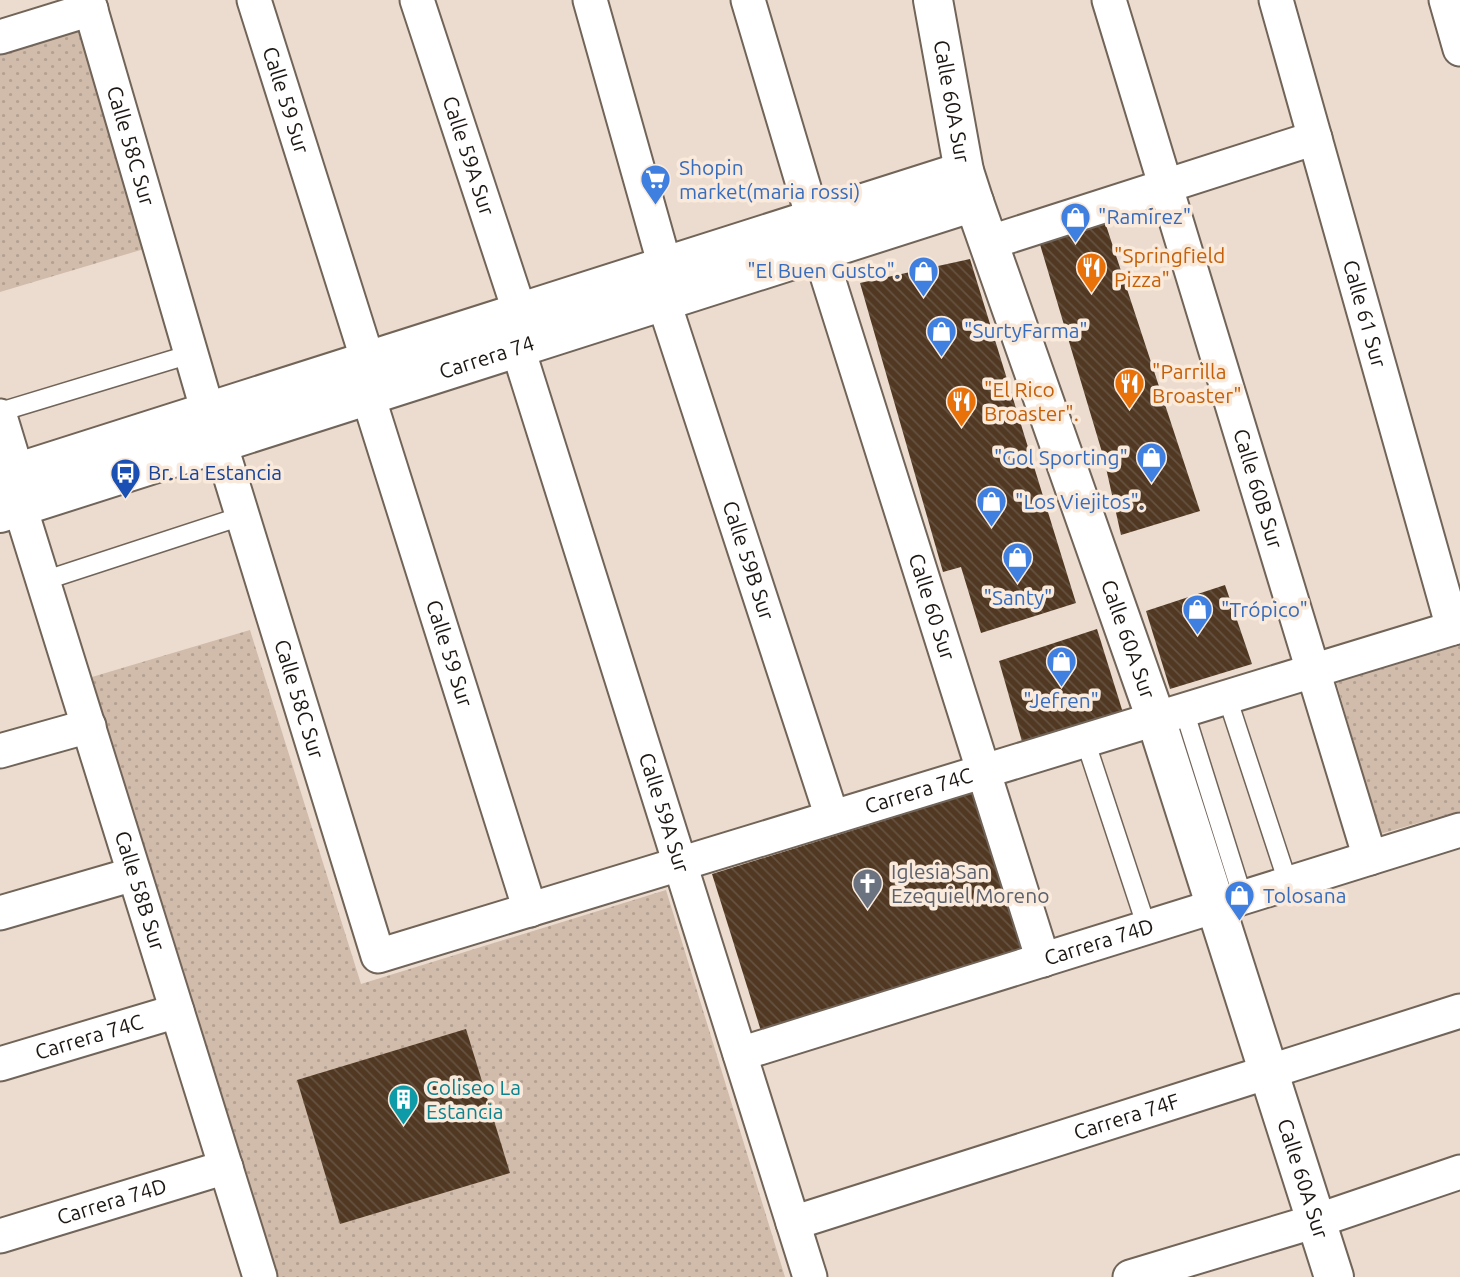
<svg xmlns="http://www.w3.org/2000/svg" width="1460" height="1277" font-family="Ubuntu,sans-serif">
	<defs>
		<pattern id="park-dots" width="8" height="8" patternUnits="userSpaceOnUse" patternTransform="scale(1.75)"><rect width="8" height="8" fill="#d1bbaa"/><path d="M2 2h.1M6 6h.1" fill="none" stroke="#b3a091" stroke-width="1.8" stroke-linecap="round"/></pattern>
		<pattern id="building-back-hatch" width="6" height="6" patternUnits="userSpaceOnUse" patternTransform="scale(1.75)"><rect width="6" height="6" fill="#503822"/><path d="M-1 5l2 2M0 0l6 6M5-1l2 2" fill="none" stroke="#655240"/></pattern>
	</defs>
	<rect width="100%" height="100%" fill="#ecdccf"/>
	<!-- park -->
	<g fill="url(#park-dots)">
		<polygon points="78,27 144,249 0,292 0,50"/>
		<polygon points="250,630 361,984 666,890 785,1277 272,1277 92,677"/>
		<polygon points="1460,645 1460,811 1380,834 1336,681"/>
	</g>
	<!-- building -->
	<g fill="url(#building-back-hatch)">
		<polygon points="1101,210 1200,511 1121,535 1104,459 1036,231"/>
		<polygon points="970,259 1076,603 981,633 961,567 943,572 860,283"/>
		<polygon points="1225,585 1252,664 1170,689 1146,611"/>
		<polygon points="1097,629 1124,716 1023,745 999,661"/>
		<polygon points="976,792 1025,949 761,1031 712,874"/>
		<polygon points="466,1029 510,1173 340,1224 297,1080"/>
	</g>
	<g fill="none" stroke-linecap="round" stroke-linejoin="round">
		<defs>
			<g id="lane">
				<polyline points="0,412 191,354"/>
				<polyline points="43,581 242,516"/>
				<polyline points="1227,697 1288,883"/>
				<polyline points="1184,710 1243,898"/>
				<polyline points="1085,740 1147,928"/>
			</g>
			<g id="street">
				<path id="s1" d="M88,0L208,412"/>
				<path id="s2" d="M254,0L368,361"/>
				<path id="s3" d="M417,0L520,313"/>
				<polyline points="590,0 665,266"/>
				<polyline points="748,0 813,218"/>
				<path id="s4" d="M1109,0L1370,858"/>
				<path id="s5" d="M1276,0L1453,628"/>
				<polyline points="1446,0 1460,49"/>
				<polyline points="0,37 91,9"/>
				<polyline points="988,243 1315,138"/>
				<path id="s6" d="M820,253L1043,960"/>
				<path id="s7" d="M664,303L832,817"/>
				<path id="s8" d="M518,349L810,1277"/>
				<path id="s9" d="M368,396L530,910"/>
				<polyline points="0,416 17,472"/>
				<path id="s10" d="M220,443L378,956L1460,626"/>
				<path id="s11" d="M20,507L260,1277"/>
				<polyline points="0,751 89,726"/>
				<polyline points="0,913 134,874"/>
				<path id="s12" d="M740,1054L1460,830"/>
				<path id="s13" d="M0,1064L177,1011"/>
				<path id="s14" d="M793,1223L1460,1011"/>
				<path id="s15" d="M0,1236L226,1167"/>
				<polyline points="1130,1277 1316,1221 1460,1172"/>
			</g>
			<g id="secondary">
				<path id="s16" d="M933,0L964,171L974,202L1156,719L1334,1277"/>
				<polyline points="0,478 964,171"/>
				<path id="s17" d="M0,513L974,202"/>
			</g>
		</defs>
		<!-- lane casing -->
		<use href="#lane" stroke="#716458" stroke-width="21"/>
		<!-- street casing -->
		<use href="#street" stroke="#716458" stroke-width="37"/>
		<!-- secondary casing -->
		<use href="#secondary" stroke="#716458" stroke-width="42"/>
		<!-- lane -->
		<use href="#lane" stroke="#fff" stroke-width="18"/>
		<!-- street -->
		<use href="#street" stroke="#fff" stroke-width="33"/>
		<!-- secondary -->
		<use href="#secondary" stroke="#fff" stroke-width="38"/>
	</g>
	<!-- icons -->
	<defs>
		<symbol id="supermarket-pin" viewBox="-11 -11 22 30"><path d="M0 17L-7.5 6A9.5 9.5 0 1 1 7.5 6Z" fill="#3f7fe0" stroke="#faeadc"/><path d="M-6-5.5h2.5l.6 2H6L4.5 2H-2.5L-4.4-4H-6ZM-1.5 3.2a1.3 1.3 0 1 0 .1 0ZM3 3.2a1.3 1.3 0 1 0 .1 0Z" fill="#fff"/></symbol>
		<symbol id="shop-pin" viewBox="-11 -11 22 30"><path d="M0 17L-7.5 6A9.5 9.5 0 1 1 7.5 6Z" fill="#3f7fe0" stroke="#faeadc"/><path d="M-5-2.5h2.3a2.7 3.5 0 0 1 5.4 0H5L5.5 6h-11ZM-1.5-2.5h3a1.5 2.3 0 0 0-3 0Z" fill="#fff"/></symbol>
		<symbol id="restaurant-pin" viewBox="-11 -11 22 30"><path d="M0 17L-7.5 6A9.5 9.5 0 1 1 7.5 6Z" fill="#e8710a" stroke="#faeadc"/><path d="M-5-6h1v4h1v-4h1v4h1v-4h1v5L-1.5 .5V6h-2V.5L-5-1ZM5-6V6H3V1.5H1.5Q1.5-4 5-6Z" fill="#fff"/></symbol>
		<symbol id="bus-pin" viewBox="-11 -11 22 30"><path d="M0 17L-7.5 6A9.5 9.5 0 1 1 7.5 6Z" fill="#1a4fb4" stroke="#faeadc"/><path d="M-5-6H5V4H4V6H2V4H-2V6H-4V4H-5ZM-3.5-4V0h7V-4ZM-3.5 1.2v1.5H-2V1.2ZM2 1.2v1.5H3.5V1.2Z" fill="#fff"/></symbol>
		<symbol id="church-pin" viewBox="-11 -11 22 30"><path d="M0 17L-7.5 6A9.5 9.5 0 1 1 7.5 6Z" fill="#6b7280" stroke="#faeadc"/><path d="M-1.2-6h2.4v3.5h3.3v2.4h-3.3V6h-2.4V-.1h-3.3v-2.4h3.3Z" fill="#fff"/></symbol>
		<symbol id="building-pin" viewBox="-11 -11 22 30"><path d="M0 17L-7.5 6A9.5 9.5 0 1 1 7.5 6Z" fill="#0f9aa8" stroke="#faeadc"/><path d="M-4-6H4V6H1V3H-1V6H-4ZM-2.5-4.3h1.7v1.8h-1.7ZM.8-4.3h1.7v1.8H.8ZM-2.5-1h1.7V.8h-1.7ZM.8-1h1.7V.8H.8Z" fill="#fff"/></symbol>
	</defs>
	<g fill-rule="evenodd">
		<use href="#supermarket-pin" x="638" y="162" width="35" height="47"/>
		<use href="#shop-pin" x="1058" y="200" width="35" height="47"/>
		<use href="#restaurant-pin" x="1074" y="250" width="35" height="47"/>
		<use href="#shop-pin" x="906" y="254" width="35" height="47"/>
		<use href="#shop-pin" x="924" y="314" width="35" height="47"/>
		<use href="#restaurant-pin" x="1112" y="366" width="35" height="47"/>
		<use href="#restaurant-pin" x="944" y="384" width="35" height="47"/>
		<use href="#shop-pin" x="1134" y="440" width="35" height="47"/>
		<use href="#bus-pin" x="108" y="456" width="35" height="47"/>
		<use href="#shop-pin" x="974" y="484" width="35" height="47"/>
		<use href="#shop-pin" x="1000" y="540" width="35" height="47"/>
		<use href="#shop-pin" x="1180" y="592" width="35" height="47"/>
		<use href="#shop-pin" x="1044" y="644" width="35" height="47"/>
		<use href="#church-pin" x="850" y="866" width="35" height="47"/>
		<use href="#shop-pin" x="1222" y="878" width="35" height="47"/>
		<use href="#building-pin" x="386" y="1082" width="35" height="47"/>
	</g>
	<g text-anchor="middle" stroke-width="7" stroke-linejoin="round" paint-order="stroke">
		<!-- street labels -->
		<g font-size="21" fill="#1c1712" stroke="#faeadc">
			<text dy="7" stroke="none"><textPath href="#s2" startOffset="105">Calle 59 Sur</textPath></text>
			<text dy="7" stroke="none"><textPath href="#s16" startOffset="103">Calle 60A Sur</textPath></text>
			<text dy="7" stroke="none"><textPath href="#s1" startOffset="152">Calle 58C Sur</textPath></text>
			<text dy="7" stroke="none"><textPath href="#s3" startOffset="164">Calle 59A Sur</textPath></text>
			<text dy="7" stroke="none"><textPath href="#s5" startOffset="326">Calle 61 Sur</textPath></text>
			<text dy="7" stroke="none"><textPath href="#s17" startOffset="511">Carrera 74</textPath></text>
			<text dy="7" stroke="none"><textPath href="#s4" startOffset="511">Calle 60B Sur</textPath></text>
			<text dy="7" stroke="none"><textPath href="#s7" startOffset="271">Calle 59B Sur</textPath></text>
			<text dy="7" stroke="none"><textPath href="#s6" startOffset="371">Calle 60 Sur</textPath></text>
			<text dy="7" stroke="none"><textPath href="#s16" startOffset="670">Calle 60A Sur</textPath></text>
			<text dy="7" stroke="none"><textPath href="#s9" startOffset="270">Calle 59 Sur</textPath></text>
			<text dy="7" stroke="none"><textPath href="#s10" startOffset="268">Calle 58C Sur</textPath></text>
			<text dy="7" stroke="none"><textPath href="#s10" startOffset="1102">Carrera 74C</textPath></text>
			<text dy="7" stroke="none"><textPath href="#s8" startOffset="486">Calle 59A Sur</textPath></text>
			<text dy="7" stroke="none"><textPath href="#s11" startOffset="402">Calle 58B Sur</textPath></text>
			<text dy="7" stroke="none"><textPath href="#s12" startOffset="376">Carrera 74D</textPath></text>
			<text dy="7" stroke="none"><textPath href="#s13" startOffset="93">Carrera 74C</textPath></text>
			<text dy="7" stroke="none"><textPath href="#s14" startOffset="350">Carrera 74F</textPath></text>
			<text dy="7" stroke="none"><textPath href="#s16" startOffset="1237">Calle 60A Sur</textPath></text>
			<text dy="7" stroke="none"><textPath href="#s15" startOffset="117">Carrera 74D</textPath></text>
		</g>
		<!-- shop labels -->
		<g font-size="21" fill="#366cbe" stroke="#faeadc" text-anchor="start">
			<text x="679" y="175">Shopin<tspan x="679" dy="24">market(maria rossi)</tspan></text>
			<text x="1098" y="224">"Ramirez"</text>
			<text x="900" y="278" text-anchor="end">"El Buen Gusto".</text>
			<text x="964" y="338">"SurtyFarma"</text>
			<text x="1128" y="465" text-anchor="end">"Gol Sporting"</text>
			<text x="1015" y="509">"Los Viejitos".</text>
			<text x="1018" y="605" text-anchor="middle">"Santy"</text>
			<text x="1221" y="617">"Trópico"</text>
			<text x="1061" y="708" text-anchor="middle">"Jefren"</text>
			<text x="1263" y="903">Tolosana</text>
		</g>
		<!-- food labels -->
		<g font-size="21" fill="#c56008" stroke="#faeadc" text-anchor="start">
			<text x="1114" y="263">"Springfield<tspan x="1114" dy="24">Pizza"</tspan></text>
			<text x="1152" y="379">"Parrilla<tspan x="1152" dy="24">Broaster"</tspan></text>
			<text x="984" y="397">"El Rico<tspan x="984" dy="24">Broaster".</tspan></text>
		</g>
		<!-- transit labels -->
		<g font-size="21" fill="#164399" stroke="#faeadc" text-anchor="start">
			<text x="148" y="480">Br. La Estancia</text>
		</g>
		<!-- worship labels -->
		<g font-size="21" fill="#5b616d" stroke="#faeadc" text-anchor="start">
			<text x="891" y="879">Iglesia San<tspan x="891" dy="24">Ezequiel Moreno</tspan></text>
		</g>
		<!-- culture labels -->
		<g font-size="21" fill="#0d838f" stroke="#faeadc" text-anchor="start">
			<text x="426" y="1095">Coliseo La<tspan x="426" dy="24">Estancia</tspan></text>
		</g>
	</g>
</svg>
